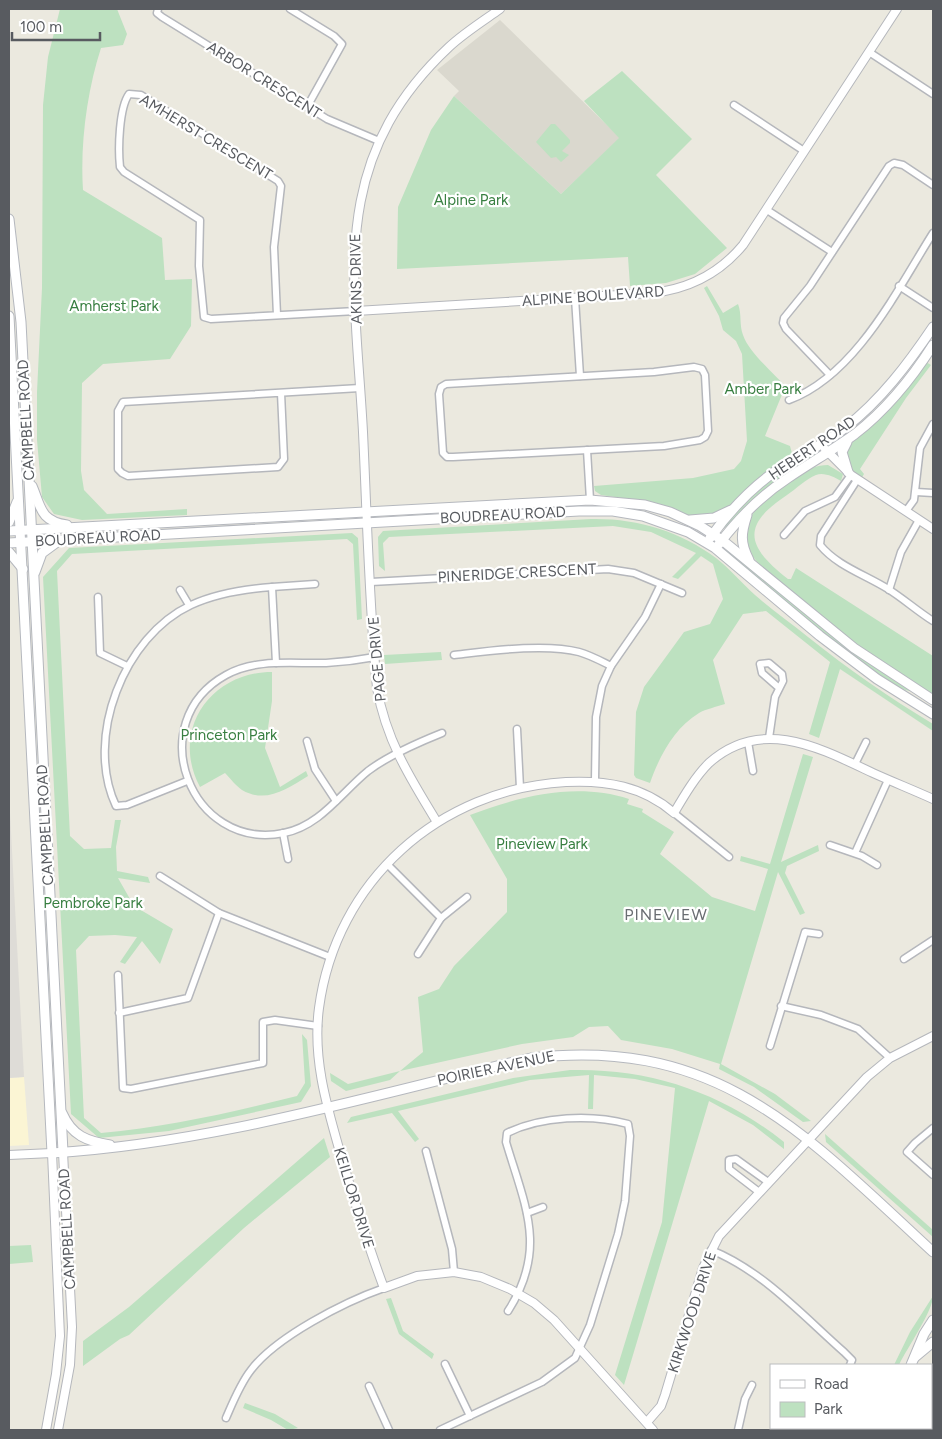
<svg xmlns="http://www.w3.org/2000/svg" width="942" height="1439" font-family="Figtree,sans-serif">
	<rect width="100%" height="100%" fill="#ebe9df"/>
	<!-- commercial -->
	<polygon fill="#fbf5d4" points="24,1077 29,1145 9,1146 9,1078"/>
	<!-- industrial -->
	<polygon fill="#dedcd7" points="9,794 24,1077 9,1078"/>
	<!-- education -->
	<polygon fill="#dad8ce" points="500,20 620,138 561,194 454,96 459,91 437,70"/>
	<!-- green -->
	<g fill="#bde1c0">
		<path d="M60,9H117L127,34L123,45L101,48C87,91 80,144 83,190L162,238L165,280L192,279L191,326L170,359L103,364L82,383L81,471L84,490L107,514L187,509V515L82,520L54,514L42,497L37,440V392L42,288L43,105L48,57Z"/>
		<polygon points="622,71 692,139 656,175 727,248 695,274 666,283 630,286 628,257 397,269 398,207 431,130 454,96 561,194 619,138 584,101"/>
		<polygon points="551,124 555,124 570,140 570,143 562,151 569,155 561,162 556,157 551,158 536,142"/>
		<path d="M707,286L723,313L738,304C742,314 739,324 743,335C749,353 775,374 788,389L783,392L765,436L790,446L793,457L759,480L730,506L712,515L691,516L650,502L601,495L595,491L594,486L693,478L734,469L741,461L747,441L742,354L736,341L723,330L719,316L704,288Z"/>
		<path d="M926,362L931,365L906,398L860,469L864,474L861,479C846,466 843,460 851,441Z"/>
		<path d="M814,454H820L723,529C743,496 780,472 814,454Z"/>
		<path d="M828,465L843,474L841,481C834,477 824,472 816,475C806,479 796,489 787,495C740,526 747,547 788,579H791L796,568L933,656V696C898,674 751,577 745,541C743,524 755,509 766,499C782,484 807,465 828,465Z"/>
		<path d="M591,519C636,518 680,531 716,558C730,569 742,583 755,595C772,610 791,623 808,637C848,669 890,698 933,724V731L840,669L819,738L809,734L830,662L766,611L743,614L713,660L725,704C716,707 706,709 699,713C674,728 659,757 650,783L636,778L634,775L636,712L644,687L684,632L710,624L723,599L713,564L701,556L678,579L672,577L696,553L651,532L613,526L389,537L383,543L385,571L379,566L378,537L383,531Z"/>
		<path d="M352,533L358,538L362,619L357,620L353,544L347,539L72,554L57,571L70,836L84,849L111,848L115,820H121L116,847L117,871L148,877L150,883L118,878L134,906L173,929L160,964L142,941L125,964L120,962L137,937L115,935L89,936L76,950L84,1118L101,1133C168,1127 232,1112 297,1096L305,1083L302,1034L307,1040L311,1086L301,1102L169,1131L99,1138L71,1114L43,577L69,548Z"/>
		<path d="M725,548L836,639L911,691C884,691 755,576 727,552Z"/>
		<polygon points="441,652 442,660 385,664 384,655"/>
		<path d="M272,672V701L265,748L280,787L306,771L308,776C287,789 266,804 242,790C236,786 230,778 225,773L200,787C170,731 210,672 272,672Z"/>
		<path d="M803,754L813,757L781,862L818,845L819,851L787,866L785,873L805,913L800,915L778,872L721,1064L775,1094L811,1121L803,1122L754,1087L719,1069L720,1064L672,1049L621,1040L608,1026L589,1027L573,1037L522,1044L400,1071L390,1080L346,1091L331,1081L330,1073L348,1084L400,1071L423,1052L418,997L439,989L454,966L507,912V879L470,815C520,796 576,782 629,799L627,804L643,809L642,812L674,832L660,854L712,897L755,911L768,869L740,861L741,856L770,864Z"/>
		<path d="M570,1070C650,1068 721,1092 784,1142V1149L753,1125L709,1101L624,1385L615,1375L662,1222L675,1088L635,1079L594,1075L593,1109H588L589,1075L530,1080L398,1111L419,1139L415,1142L392,1113L347,1123L351,1117L513,1078Z"/>
		<polygon points="825,1134 933,1230 933,1237 826,1142"/>
		<polygon points="324,1138 330,1157 244,1228 129,1335 120,1339 83,1366 83,1341 129,1307"/>
		<polygon points="31,1245 33,1262 9,1264 9,1246"/>
		<path d="M933,1296C933,1311 907,1348 899,1365H894L910,1332Z"/>
		<polygon points="391,1298 403,1331 434,1354 432,1359 399,1334 386,1299"/>
		<polygon points="245,1403 275,1414 298,1428 288,1430 271,1420 243,1408"/>
	</g>
	<g fill="none" stroke-linecap="round" stroke-linejoin="round">
		<defs>
			<g id="minor">
				<polyline points="158,9 157,13 162,17 327,119 379,141"/>
				<polyline points="290,9 334,36 342,44 307,107"/>
				<polyline points="869,52 933,94"/>
				<polyline points="734,105 804,151"/>
				<polyline points="767,210 832,252"/>
				<polyline points="899,286 933,308"/>
				<polyline points="575,298 580,376"/>
				<path d="M277,315L274,247L281,186L278,181L141,95L129,94C119,108 118,149 120,167L124,172L200,220L199,266L204,317L211,319L356,311"/>
				<polygon points="694,367 702,369 705,375 708,431 705,437 700,440 664,446 453,457 447,457 443,453 439,394 441,387 446,384 654,372"/>
				<polyline points="830,375 786,329 783,323 784,318 810,286 889,166 894,163 903,165 933,185"/>
				<polyline points="281,393 284,459 278,467 128,476 122,473 118,469 118,411 123,402 360,388"/>
				<path d="M789,400C856,375 897,290 933,233"/>
				<polyline points="587,450 590,500"/>
				<path d="M857,480L821,536L820,545C837,566 866,575 888,589C904,599 917,611 933,621"/>
				<polyline points="916,492 933,493"/>
				<polyline points="906,511 914,500 920,448 933,424"/>
				<polyline points="784,535 805,511 835,497 851,475"/>
				<polyline points="371,582 608,569 634,573 682,593"/>
				<polyline points="272,587 315,584"/>
				<polyline points="180,590 189,605"/>
				<polyline points="889,590 901,552 919,520"/>
				<polyline points="98,597 100,653 127,666"/>
				<path d="M454,655C489,651 545,643 579,652C590,655 601,661 611,666"/>
				<path d="M375,657C359,660 343,662 326,663C293,664 256,658 226,675C141,722 190,852 284,833C320,826 341,793 368,771C389,755 417,743 442,733"/>
				<polyline points="517,729 520,788"/>
				<polyline points="769,738 775,697 783,681 782,674 769,663 760,664 762,673 778,687"/>
				<polyline points="307,741 315,769 336,801"/>
				<polyline points="748,742 753,771"/>
				<polyline points="855,764 866,742"/>
				<path d="M187,781L127,805L116,806C84,738 124,636 191,605C217,593 244,589 272,587L276,663"/>
				<polyline points="595,781 596,717 602,686 611,666 645,617 661,584"/>
				<polyline points="674,813 729,857"/>
				<polyline points="283,833 288,859"/>
				<polyline points="830,845 862,856 877,865"/>
				<polyline points="855,853 888,780"/>
				<polyline points="387,864 441,918"/>
				<polyline points="160,876 219,913 330,957"/>
				<polyline points="418,954 441,918 467,897"/>
				<polyline points="904,959 933,940"/>
				<polyline points="118,975 123,1088 131,1089 263,1063 263,1022 275,1020 318,1026"/>
				<polyline points="781,1006 821,1015 858,1029 890,1058"/>
				<polyline points="119,1013 188,998 219,913"/>
				<polyline points="770,1046 805,932 819,934"/>
				<polyline points="933,1128 915,1143 907,1152 933,1175"/>
				<polyline points="426,1151 452,1249 454,1272"/>
				<polyline points="759,1192 729,1169 729,1160 736,1159 768,1182"/>
				<polyline points="527,1213 543,1207"/>
				<path d="M711,1250C763,1271 802,1315 844,1352L852,1360L850,1365"/>
				<polyline points="445,1364 470,1416"/>
				<polyline points="369,1386 389,1430"/>
				<path d="M226,1418C233,1402 240,1384 251,1370C276,1337 344,1302 384,1288"/>
				<path d="M440,1430L542,1382L575,1358L590,1325L618,1234L625,1201L630,1136L628,1124C592,1114 541,1116 507,1133L506,1142C525,1206 548,1249 508,1311"/>
				<polyline points="738,1430 745,1399 752,1385"/>
				<polyline points="833,1430 833,1428"/>
			</g>
			<g id="tertiary">
				<path d="M356,311L652,293C689,289 719,274 743,245L897,9"/>
				<polyline points="825,449 851,475 933,529"/>
				<path d="M437,822C410,778 386,740 377,688C369,603 367,517 363,432C355,282 326,162 449,47C464,33 483,21 500,9"/>
				<polyline points="9,1155 52,1153 60,1336 56,1374 46,1430"/>
				<polyline points="647,1422 661,1406 665,1395 703,1268 719,1236 867,1077 890,1058 933,1036"/>
				<polyline points="58,1430 70,1365 72,1327 63,1152"/>
				<path d="M653,1430L554,1320L534,1303L510,1289L481,1277L454,1272L417,1276L384,1288C368,1246 355,1203 342,1159C328,1110 312,1060 319,1008C336,881 439,789 566,782C606,780 643,786 674,813C684,796 695,777 709,763C761,716 820,748 873,773C893,782 913,790 933,799"/>
			</g>
			<g id="secondary">
				<polyline points="9,219 21,322 63,1152"/>
				<path d="M9,316L52,1153C215,1143 372,1095 531,1058C719,1036 806,1135 933,1252"/>
				<polyline points="847,442 842,452 848,472"/>
				<path d="M32,486C41,507 40,521 67,525"/>
				<path d="M747,515C741,533 740,543 749,560"/>
				<polyline points="690,520 714,518 731,510"/>
				<polyline points="9,522 17,502"/>
				<polyline points="9,531 590,500 645,505 670,512 700,526 722,540 854,648 933,700"/>
				<path d="M710,538C728,513 751,488 777,470C800,456 824,444 845,428C881,400 908,364 933,327"/>
				<polyline points="9,543 579,511 613,511 643,516 688,532 715,548 820,636 877,679 933,714"/>
				<path d="M719,544C738,519 762,495 788,478C810,463 833,450 855,434C886,410 912,378 933,345"/>
				<polyline points="9,552 23,569"/>
				<polyline points="35,572 42,553 57,542"/>
				<path d="M62,1113C72,1136 87,1141 110,1145"/>
				<polyline points="915,1357 933,1342"/>
				<polyline points="911,1365 924,1334 933,1320"/>
				<polyline points="888,1430 888,1428"/>
			</g>
		</defs>
		<!-- minor casing -->
		<use href="#minor" stroke="#b5b7bc" stroke-width="9"/>
		<!-- tertiary casing -->
		<use href="#tertiary" stroke="#b5b7bc" stroke-width="10"/>
		<!-- secondary casing -->
		<use href="#secondary" stroke="#b5b8be" stroke-width="11"/>
		<!-- minor -->
		<use href="#minor" stroke="#fff" stroke-width="6"/>
		<!-- tertiary -->
		<use href="#tertiary" stroke="#fff" stroke-width="8"/>
		<!-- secondary -->
		<use href="#secondary" stroke="#fff" stroke-width="9"/>
	</g>
	<g text-anchor="middle" stroke-width="4.5" stroke-linejoin="round" paint-order="stroke">
		<!-- street labels -->
		<g font-size="15" fill="#585b60" stroke="#fff">
			<text transform="translate(264 80) rotate(32)" y="5">ARBOR CRESCENT</text>
			<text transform="translate(206 137) rotate(31)" y="5">AMHERST CRESCENT</text>
			<text transform="translate(356 279) rotate(-91)" y="5">AKINS DRIVE</text>
			<text transform="translate(593 296) rotate(-4)" y="5">ALPINE BOULEVARD</text>
			<text transform="translate(26 420) rotate(-93)" y="5">CAMPBELL ROAD</text>
			<text transform="translate(812 448) rotate(-34)" y="5">HEBERT ROAD</text>
			<text transform="translate(503 515) rotate(-3)" y="5">BOUDREAU ROAD</text>
			<text transform="translate(98 538) rotate(-3)" y="5">BOUDREAU ROAD</text>
			<text transform="translate(517 573) rotate(-3)" y="5">PINERIDGE CRESCENT</text>
			<text transform="translate(377 659) rotate(-95)" y="5">PAGE DRIVE</text>
			<text transform="translate(45 825) rotate(-93)" y="5">CAMPBELL ROAD</text>
			<text transform="translate(496 1068) rotate(-12)" y="5">POIRIER AVENUE</text>
			<text transform="translate(354 1198) rotate(73)" y="5">KEILLOR DRIVE</text>
			<text transform="translate(67 1229) rotate(-93)" y="5">CAMPBELL ROAD</text>
			<text transform="translate(692 1312) rotate(-72)" y="5">KIRKWOOD DRIVE</text>
		</g>
		<!-- park labels -->
		<g font-size="15" fill="#387f41" stroke="#fff">
			<text x="471" y="205">Alpine Park</text>
			<text x="114" y="311">Amherst Park</text>
			<text x="763" y="394">Amber Park</text>
			<text x="229" y="740">Princeton Park</text>
			<text x="542" y="849">Pineview Park</text>
			<text x="93" y="908">Pembroke Park</text>
		</g>
		<!-- neighbourhood labels -->
		<g font-size="16" letter-spacing="1" fill="#696d72" stroke="#fff">
			<text x="666" y="920">PINEVIEW</text>
		</g>
	</g>
	<!-- border -->
	<rect width="942" height="1439" fill="none" stroke="#585b60" stroke-width="20"/>
	<!-- legend -->
	<rect x="770" y="1364" width="162" height="65" fill="#ffffff" stroke="#bcbdbf"/>
	<rect x="780" y="1380" width="25" height="8" fill="#ffffff" stroke="#bcbdbf"/>
	<text x="814" y="1389" font-size="15" fill="#585b60">Road</text>
	<rect x="780" y="1402" width="25" height="15" fill="#bde1c0" stroke="#bcbdbf"/>
	<text x="814" y="1414" font-size="15" fill="#585b60">Park</text>
	<!-- scale -->
	<path d="M12 32v8h88v-8" fill="none" stroke="#585b60" stroke-width="2.5"/>
	<text x="20" y="32" font-size="15" fill="#585b60" stroke="#ffffff" stroke-width="4" paint-order="stroke">100 m</text>
</svg>
